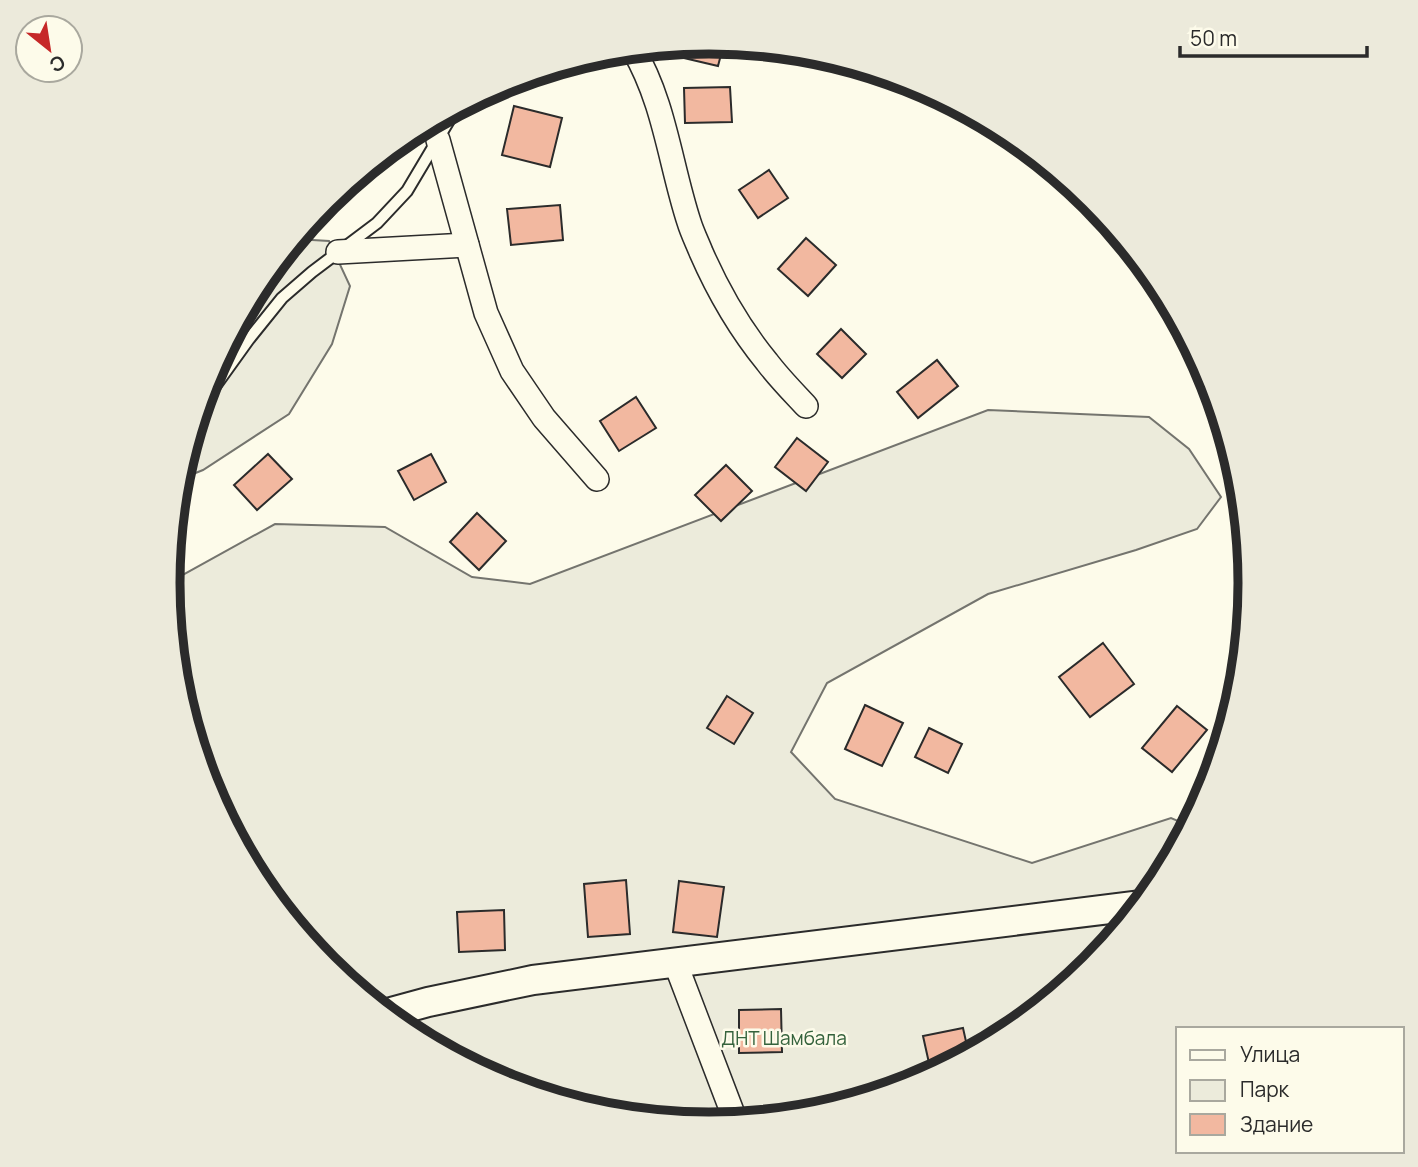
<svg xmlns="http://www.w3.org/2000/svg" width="1418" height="1167" font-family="Manrope,sans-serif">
	<rect width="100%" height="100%" fill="#fdfbea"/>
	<!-- green -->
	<g fill="#ecebdb" stroke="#74746e" stroke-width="2">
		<polygon points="295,239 329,241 350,286 332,344 289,414 203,470 178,480 209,376 259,282"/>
		<polygon points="988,410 1149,417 1189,449 1221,497 1197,529 1136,550 988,594 827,683 791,752 835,799 1032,863 1171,818 1190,826 1159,885 1092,967 1010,1034 916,1084 814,1115 709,1125 603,1115 501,1084 408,1034 326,966 259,884 209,790 178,689 168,583 275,524 385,527 472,577 530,584"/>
	</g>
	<!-- building -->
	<g fill="#f2b8a0" stroke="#2b2b2b" stroke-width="2">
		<polygon points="709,42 724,43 718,66 671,55 673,45"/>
		<polygon points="730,87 732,122 685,123 684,88"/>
		<polygon points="514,106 562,118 550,167 502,155"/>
		<polygon points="769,170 788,198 758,218 739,190"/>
		<polygon points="560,205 563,240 511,245 507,209"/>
		<polygon points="806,238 836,265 808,296 778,269"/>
		<polygon points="841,329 866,354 842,378 817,354"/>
		<polygon points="937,360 958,386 918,418 897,392"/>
		<polygon points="636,397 656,428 619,451 600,421"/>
		<polygon points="797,438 828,462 806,491 775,467"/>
		<polygon points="268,454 292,479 257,510 234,485"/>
		<polygon points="431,454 446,482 414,500 398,471"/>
		<polygon points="726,465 752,491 721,521 695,495"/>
		<polygon points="477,513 506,541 479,570 450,542"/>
		<polygon points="1103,643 1134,684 1090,717 1059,677"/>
		<polygon points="727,696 753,713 734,744 707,728"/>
		<polygon points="865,705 903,723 882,766 845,749"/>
		<polygon points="1177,706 1207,730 1172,772 1142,748"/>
		<polygon points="929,728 962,744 948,773 915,757"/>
		<polygon points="626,880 630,934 588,937 584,884"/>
		<polygon points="679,881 724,887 717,937 673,932"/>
		<polygon points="504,910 505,950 459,952 457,912"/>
		<polygon points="781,1009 782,1052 739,1053 739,1010"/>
		<polygon points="963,1028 969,1055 942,1070 931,1072 923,1036"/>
	</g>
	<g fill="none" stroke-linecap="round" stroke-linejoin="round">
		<defs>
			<polyline id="service" points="198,410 249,339 282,298 312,272 377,223 407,191 457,107"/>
			<g id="minor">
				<path d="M633,49C665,103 670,164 689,222C692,232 697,242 701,252C718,291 740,329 767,362C779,378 793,392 806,406"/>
				<polyline points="438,140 486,313 512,371 544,418 597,479"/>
				<polyline points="338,252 467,245"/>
				<polyline points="675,962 736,1122"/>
			</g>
			<polyline id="tertiary" points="384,1014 428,1002 533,980 1142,905"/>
		</defs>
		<!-- service casing -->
		<use href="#service" stroke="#2b2b2b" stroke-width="14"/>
		<!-- minor casing -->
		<use href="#minor" stroke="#2b2b2b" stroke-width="26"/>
		<!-- tertiary casing -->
		<use href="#tertiary" stroke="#2b2b2b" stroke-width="32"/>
		<!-- service -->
		<use href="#service" stroke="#fdfbea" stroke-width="10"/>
		<!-- minor -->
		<use href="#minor" stroke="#fdfbea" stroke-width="23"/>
		<!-- tertiary -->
		<use href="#tertiary" stroke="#fdfbea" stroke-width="28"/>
	</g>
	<g text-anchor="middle" stroke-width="5" stroke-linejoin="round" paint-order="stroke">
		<!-- park labels -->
		<g font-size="19" fill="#34623c" stroke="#fdfbea">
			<text x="784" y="1045">ДНТ Шамбала</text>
		</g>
	</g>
	<!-- crop -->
	<path d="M0 0H1418V1167H0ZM180 583a529 529 0 1 1 1058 0a529 529 0 1 1-1058 0Z" fill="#eceadb" fill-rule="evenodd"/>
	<path fill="none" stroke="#2b2b2b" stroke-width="9" d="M180 583a529 529 0 1 1 1058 0a529 529 0 1 1-1058 0Z"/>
	<!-- legend -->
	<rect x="1176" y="1027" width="228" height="126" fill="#fdfbea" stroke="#a9a89e" stroke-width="2"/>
	<rect x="1190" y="1050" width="35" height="10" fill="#fdfbea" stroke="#a9a89e" stroke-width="2"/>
	<text x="1240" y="1062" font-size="21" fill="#2b2b2b">Улица</text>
	<rect x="1190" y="1080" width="35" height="21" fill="#ecebdb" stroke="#a9a89e" stroke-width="2"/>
	<text x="1240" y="1097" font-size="21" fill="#2b2b2b">Парк</text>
	<rect x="1190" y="1114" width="35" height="21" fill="#f2b8a0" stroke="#a9a89e" stroke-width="2"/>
	<text x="1240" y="1132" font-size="21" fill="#2b2b2b">Здание</text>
	<!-- north arrow -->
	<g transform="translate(49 49) rotate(150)"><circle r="33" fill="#fdfbea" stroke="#a9a89e" stroke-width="2"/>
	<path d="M0-5L12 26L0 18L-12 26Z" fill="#c62828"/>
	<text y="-10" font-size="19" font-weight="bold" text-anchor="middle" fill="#2b2b2b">С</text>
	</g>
	<!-- scale -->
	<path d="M1180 46v10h187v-10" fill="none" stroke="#2b2b2b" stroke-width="3.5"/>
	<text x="1190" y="46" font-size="21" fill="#2b2b2b" stroke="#fdfbea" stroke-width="5" paint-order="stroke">50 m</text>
</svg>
